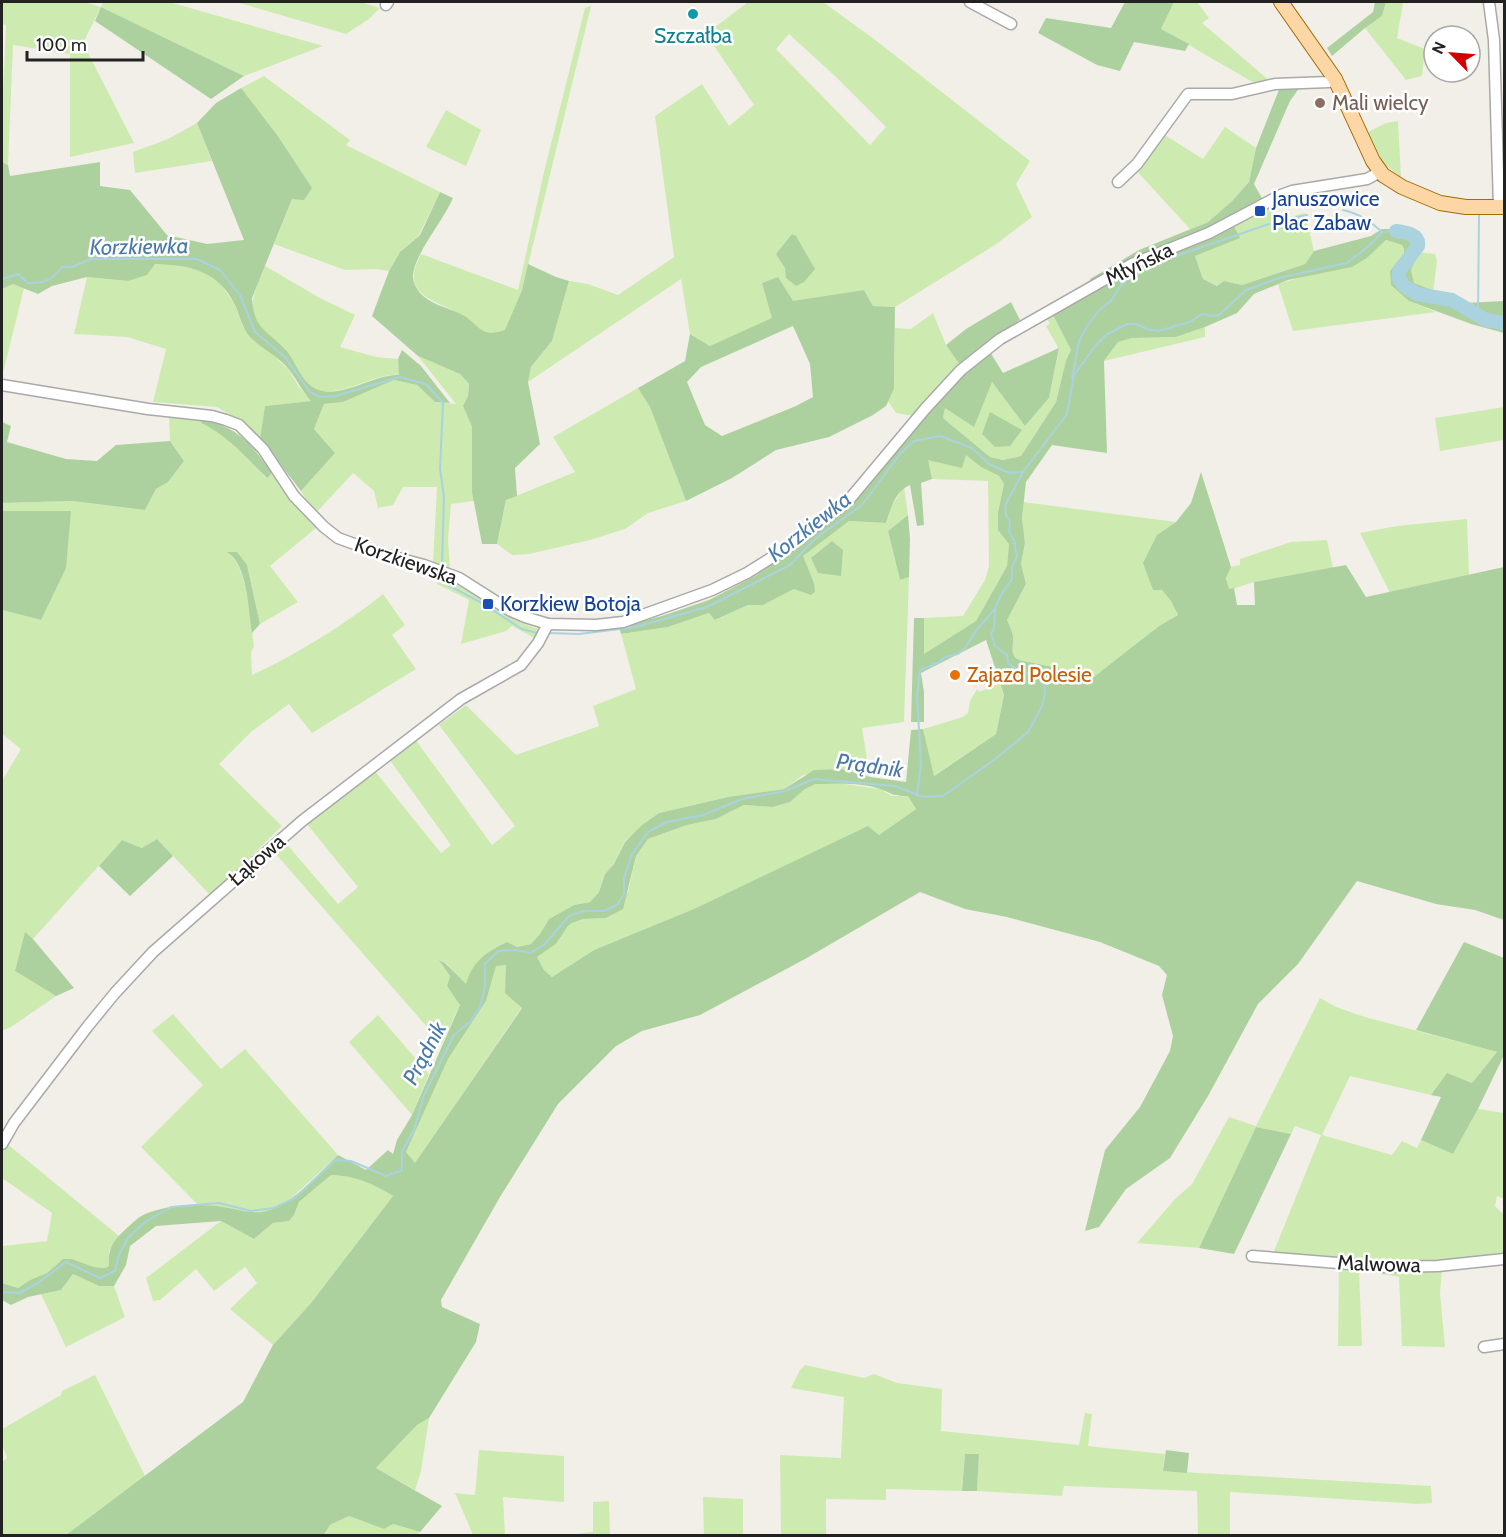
<svg xmlns="http://www.w3.org/2000/svg" width="1506" height="1537" font-family="Cabin,sans-serif">
	<rect width="100%" height="100%" fill="#f2efe9"/>
	<!-- grass -->
	<g fill="#cdebb0" fill-rule="evenodd">
		<polygon points="2,2 84,2 101,7 103,2 169,2 323,46 244,76 101,7 83,43 134,143 70,157 70,54 13,45 8,165 2,162 2,114 6,25 2,24"/>
		<polygon points="236,2 361,2 380,8 369,19 346,34"/>
		<path d="M748,2H823L874,39L1030,161L1016,184L1032,217L995,245L895,307L873,306L864,290L792,302L778,278L762,283L773,318L710,346L690,334L681,279L528,382L531,367L552,341L569,281L588,284L618,295L674,257L655,116L702,84L729,126L754,105L706,34ZM789,34L836,77L886,127L870,145L776,49Z"/>
		<polygon points="1174,2 1197,2 1209,18 1202,23 1271,82 1256,84 1161,29"/>
		<polygon points="1386,2 1403,3 1397,38 1425,49 1422,76 1406,80 1365,28 1382,16"/>
		<path d="M591,6L522,290L505,331C481,338 481,326 463,316C436,299 398,297 421,254L518,290L544,172L585,8Z"/>
		<polygon points="264,76 350,140 346,145 440,192 419,235 400,252 389,271 375,269 345,270 274,244 292,199 241,88"/>
		<polygon points="446,110 481,130 466,166 426,147"/>
		<polygon points="1398,121 1401,177 1383,163 1368,132 1386,123"/>
		<polygon points="197,123 212,161 135,173 133,152 168,139"/>
		<polygon points="1225,127 1256,148 1249,182 1232,201 1208,222 1190,229 1135,169 1163,134 1203,159"/>
		<polygon points="1273,203 1279,220 1305,213 1314,251 1305,264 1242,285 1224,281 1218,286 1203,279 1195,256 1239,238 1234,226"/>
		<polygon points="1386,240 1402,245 1404,249 1404,253 1390,271 1409,301 1436,312 1293,331 1278,284 1367,258"/>
		<polygon points="1419,252 1435,254 1437,261 1433,292 1414,284 1411,270"/>
		<polygon points="155,264 171,264 203,271 218,280 234,303 243,327 288,369 299,387 311,401 265,406 260,438 239,420 217,407 153,402 166,349 127,337 74,334 87,277 128,281"/>
		<path d="M265,266L320,298L355,315L340,347L376,357L398,359L400,375C374,373 350,394 323,391C302,388 297,362 284,348C272,335 256,329 253,310C251,294 260,280 265,266Z"/>
		<polygon points="13,284 24,288 2,377 2,289"/>
		<polygon points="933,313 946,345 960,365 914,416 896,413 888,401 894,389 895,328 911,329"/>
		<polygon points="1053,315 1071,350 1066,360 1056,402 1021,456 1003,460 990,457 943,418 945,408 992,382 1025,426 1049,398 1059,349 1046,326 1050,324 1047,318"/>
		<polygon points="1205,327 1205,337 1104,361 1118,342 1132,338 1176,337"/>
		<polygon points="418,356 460,374 469,384 468,396 463,406 472,427 474,501 451,504 448,540 450,568 433,563 437,487 403,487 393,505 378,508 374,491 353,473 315,514 301,491 335,453 314,429 324,404 343,402 394,380 417,385 435,402 456,404"/>
		<polygon points="638,388 650,406 686,501 648,513 625,529 590,540 529,554 512,555 497,544 506,500 575,472 553,437"/>
		<polygon points="1504,407 1504,440 1440,451 1435,418"/>
		<path d="M169,417L202,420L201,423C227,435 246,458 266,478L272,473L288,496L316,528L270,566L298,602L260,624L247,565L228,553C248,566 251,623 254,646L251,653L252,675C297,654 343,626 383,594L405,625L392,635L416,669L312,733L289,704L251,732L219,764L282,826L211,896L157,839L142,848L122,840L33,939L26,933L15,971L56,996L11,1027L2,1031V781L21,749L2,734V610L41,620L71,511H2V503L72,501L145,510L156,489L168,482L184,461L170,441Z"/>
		<polygon points="966,454 981,467 999,476 1004,484 998,512 1009,544 1007,566 976,621 923,655 924,618 963,616 985,580 989,566 988,481 932,479 927,460"/>
		<polygon points="904,487 908,515 888,531 900,580 909,577 904,722 862,728 870,777 842,769 803,775 784,789 728,797 659,813 625,841 614,864 605,874 599,892 590,902 574,905 549,919 540,934 531,944 517,947 466,985 446,963 440,960 450,976 447,986 460,1004 442,1044 274,852 285,842 338,904 358,887 306,823 374,770 441,853 451,845 389,759 415,739 492,845 515,826 439,725 466,705 516,755 599,726 593,706 636,689 621,634 668,627 709,613 716,620 748,605 763,605 794,589 814,583 802,556 849,521 886,523 891,507"/>
		<path d="M1023,502L1176,522L1157,535L1162,590L1171,601L1178,615L1159,626L1085,685L1058,668L1019,660C1009,655 1014,646 1013,636C1012,631 1009,625 1007,620L1026,584L1021,564L1025,543L1022,518Z"/>
		<polygon points="1467,519 1469,575 1390,593 1360,533 1397,526"/>
		<polygon points="1327,540 1333,568 1254,582 1229,590 1226,577 1231,567 1240,565 1240,559 1291,542"/>
		<path d="M437,576C473,588 501,619 539,629L536,639L512,626L506,631L461,644L469,600L437,584Z"/>
		<polygon points="1000,683 1004,695 996,734 933,776 923,729 963,717 968,713 970,701 977,689 979,692"/>
		<polygon points="816,784 845,784 880,789 892,796 908,796 916,809 879,835 868,827 696,908 594,950 552,977 544,970 537,957 556,944 568,926 572,923 583,919 606,918 628,892 636,856 648,839 687,825 716,819 744,805 773,807 790,802 805,789"/>
		<polygon points="496,965 506,965 522,1007 415,1164 406,1152 448,1059 486,1001"/>
		<polygon points="1320,998 1336,1007 1365,1017 1497,1052 1472,1083 1447,1074 1431,1095 1350,1076 1322,1135 1392,1155 1402,1141 1417,1148 1421,1140 1453,1154 1478,1109 1504,1113 1504,1199 1497,1196 1495,1206 1504,1215 1504,1261 1442,1269 1440,1293 1445,1347 1402,1346 1399,1277 1359,1270 1362,1346 1338,1346 1339,1266 1270,1261 1321,1135 1295,1126 1291,1134 1256,1127 1199,1248 1137,1243 1175,1199 1192,1184 1229,1117 1256,1126"/>
		<polygon points="173,1014 221,1069 245,1049 338,1155 285,1204 270,1211 250,1213 228,1208 199,1206 141,1147 203,1085 152,1031"/>
		<polygon points="378,1015 429,1074 412,1115 349,1042"/>
		<polygon points="5,1142 119,1236 109,1251 110,1266 105,1268 94,1267 72,1259 63,1259 47,1273 30,1280 18,1288 2,1283 2,1246 47,1241 52,1213 2,1178 2,1157"/>
		<path d="M331,1175C353,1175 376,1184 393,1196L311,1303L273,1345L230,1309L257,1283L245,1267L214,1291L196,1269L160,1300L153,1301L146,1278L221,1221L254,1239L273,1223L289,1221L294,1215L299,1202Z"/>
		<polygon points="73,1274 99,1286 114,1286 125,1317 66,1347 41,1294 61,1290"/>
		<polygon points="805,1365 864,1378 874,1374 897,1383 942,1389 941,1431 1079,1445 1085,1413 1092,1414 1088,1446 1165,1454 1163,1471 1431,1486 1432,1503 1419,1504 1230,1492 1230,1535 1198,1535 1197,1491 1064,1486 1062,1496 977,1491 979,1454 965,1454 962,1491 886,1489 886,1500 826,1499 826,1535 781,1535 780,1455 841,1458 844,1397 791,1388 800,1370"/>
		<polygon points="95,1375 145,1476 66,1535 2,1535 2,1462 7,1458 2,1444 2,1429 61,1395 62,1391"/>
		<polygon points="429,1418 421,1471 415,1490 376,1468 417,1425"/>
		<polygon points="479,1450 564,1456 564,1502 503,1497 505,1535 473,1535 455,1493 475,1495"/>
		<polygon points="703,1497 743,1499 743,1535 704,1535"/>
		<polygon points="609,1501 610,1535 567,1535 593,1532 593,1502"/>
		<polygon points="349,1516 384,1529 393,1524 419,1532 423,1528 417,1535 324,1536 330,1525"/>
	</g>
	<!-- forest -->
	<g fill="#add19e" fill-rule="evenodd">
		<polygon points="1125,2 1174,2 1161,29 1189,44 1185,51 1134,42 1120,71 1097,65 1038,33 1046,18 1111,28"/>
		<polygon points="1375,2 1386,2 1382,16 1365,28 1332,56 1327,48 1373,12"/>
		<polygon points="101,7 244,76 211,99 95,21"/>
		<polygon points="1280,87 1300,87 1290,101 1254,184 1263,200 1211,226 1140,254 1091,281 1090,279 1139,250 1208,222 1232,201 1249,182 1256,148"/>
		<path d="M241,88L277,135L312,188L304,200L292,199L252,298C254,328 264,328 283,347C294,357 298,375 310,385C333,405 374,373 399,375L398,359L402,350L421,366L450,403L435,402L417,385L394,380L343,402L324,404L314,429L335,453L301,491L260,438L265,406L311,401C302,391 297,380 290,371C280,357 263,350 251,338C242,328 240,317 235,305C219,271 190,265 155,264L147,275L128,281L87,277L52,286L38,294L13,284L2,289V162L8,165L10,176L100,162V186L130,190L167,235L207,244L244,240L197,123L216,103Z"/>
		<path d="M440,192L453,198C444,220 414,254 413,276C413,282 416,288 420,293C430,304 448,308 461,314C480,324 480,339 505,330L522,290L528,264L556,277L569,281L552,341L531,367L528,382L540,444L515,468L517,496L506,500L497,544H482L472,492V427L463,406L468,396L469,384L460,374L418,356L372,316L389,271L400,252L420,235Z"/>
		<path d="M1234,226L1240,238L1195,256L1203,279L1217,286L1224,281L1242,285L1305,264L1314,251L1371,236L1382,229H1400L1417,234L1424,240L1411,270L1414,283L1464,303L1504,301V333L1471,324L1409,301L1391,285L1390,271L1404,253V249L1402,245L1386,240L1367,258L1352,267L1288,280L1254,294L1237,313L1205,327L1176,337L1132,338L1118,342L1104,361L1107,453L1052,445L1026,482L1022,518L1025,543L1021,564L1026,584L1007,620C1009,625 1012,630 1013,636C1014,646 1009,655 1019,660L1058,668L1085,684L1159,626L1178,615L1171,601L1162,590H1153L1143,563L1157,535L1176,522L1191,503L1201,472L1231,567L1226,578L1229,589L1234,588L1237,605H1255L1254,582L1346,565L1366,597L1504,567V920L1475,910L1436,904L1357,881L1298,964L1258,1004L1208,1096L1170,1158L1126,1189L1099,1227L1085,1231L1105,1150L1140,1107L1170,1051L1173,1036L1162,995L1167,975L1159,966L1100,942L1007,917L965,909L920,892L805,959L700,1015L642,1031L616,1046L558,1104L500,1197L441,1300L442,1307L480,1324L476,1342L429,1418L417,1425L376,1468L442,1506L420,1532L393,1524L384,1529L349,1516L330,1525L324,1535H66L243,1402L273,1345L311,1303L393,1196C375,1184 352,1175 331,1175L299,1202L294,1215L289,1221L273,1223L254,1239L221,1221L156,1226L130,1246L126,1265L114,1286H99L73,1274L61,1290L28,1297L11,1305L2,1300V1283L18,1288L30,1280L47,1273L63,1259H72L94,1267L105,1268L109,1266C108,1246 114,1240 128,1227C133,1223 137,1218 143,1215C168,1204 202,1203 229,1208C244,1211 256,1215 270,1210C294,1203 320,1172 338,1155L366,1170L388,1150L393,1154L397,1140L412,1115L460,1005L447,986L450,976L439,960L445,963L466,984C473,961 485,953 507,942L517,947L531,944L540,934L549,919L574,905L590,902L599,892L605,874L614,864L625,842L641,826L659,813L728,797L784,789L814,770L842,769L870,777L906,782L911,730L923,729L934,776L996,734L1004,695L986,640L921,673L924,692V722H911L914,618H924V654L976,621L1007,566L1009,544L998,530V512L1004,484L999,476L981,467L966,455L962,468L928,460L932,479L921,483L924,525L917,526L910,485C896,490 890,510 886,523L849,521L803,556L814,583L815,592L811,595L794,589L763,605H748L715,620L709,613L668,627L621,634L619,627L662,616L709,600L757,575L841,513L961,373L990,352L1003,373L1059,348L1049,398L1025,426L992,382L974,427L945,408L943,418L990,457L1003,460L1021,456L1056,402L1066,360L1071,350L1053,315L1086,294L1150,260ZM816,784C836,784 861,782 880,789C894,794 892,796 908,796L916,809L879,835L868,826L696,908L594,950L552,977L544,970L537,957L556,944L568,926L572,923L583,919L606,918L623,909L636,856L648,839L687,825L716,819L744,805L773,807L790,802L805,789ZM506,965L505,993L522,1008L415,1163L406,1152L448,1059L486,1001L496,966Z"/>
		<polygon points="792,234 796,236 815,269 804,282 796,286 786,278 785,268 776,254"/>
		<path d="M778,277L793,301L864,290L873,306L895,307L894,389L886,406L873,415L829,437L776,450L732,478L686,501L650,407L638,388L685,361L690,334L710,346L772,318L762,283ZM793,326L810,364L813,397L796,406L722,436L705,425L687,382L701,367Z"/>
		<polygon points="1011,302 1020,320 992,338 960,365 946,345 966,329"/>
		<polygon points="990,412 1022,430 1010,446 995,447 982,434"/>
		<path d="M202,420C240,427 251,445 272,473L267,478C246,458 227,435 201,423Z"/>
		<polygon points="2,422 11,426 7,442 66,459 97,461 116,445 170,441 184,461 168,482 156,489 145,510 72,501 2,503"/>
		<polygon points="2,511 71,511 66,568 41,620 2,610"/>
		<polygon points="908,515 910,539 909,577 900,580 888,531"/>
		<polygon points="832,541 843,550 841,576 818,573 811,558"/>
		<path d="M227,552H237L247,565L260,624L252,633C248,609 248,565 227,552Z"/>
		<polygon points="157,839 173,856 130,896 99,866 122,840 142,848"/>
		<polygon points="25,932 33,939 74,988 56,996 15,971"/>
		<polygon points="1464,942 1504,958 1504,1055 1478,1109 1453,1154 1421,1140 1441,1097 1431,1095 1447,1073 1472,1083 1497,1052 1416,1030"/>
		<polygon points="1256,1127 1291,1134 1234,1254 1199,1248"/>
		<polygon points="1166,1450 1189,1453 1187,1473 1163,1471"/>
		<polygon points="965,1454 979,1454 977,1491 962,1491"/>
	</g>
	<g fill="none" stroke-linecap="round" stroke-linejoin="round">
		<!-- stream -->
		<g stroke="#aad3df" stroke-width="2">
			<path d="M1343,210C1360,214 1370,221 1382,232"/>
			<polyline points="1294,218 1307,215"/>
			<path d="M2,279L18,274L28,283C45,283 51,281 62,267H72L91,259H197L220,270L240,295L255,332L285,357L310,392L320,397L336,396L399,377L426,384L443,403L440,469L444,497L442,564"/>
			<polyline points="1478,314 1479,215"/>
			<polyline points="1072,378 1079,341 1086,328 1098,311 1111,301 1121,285 1137,272 1159,262 1269,224"/>
			<polyline points="442,576 446,584 480,602 522,629 537,633"/>
			<polyline points="548,633 579,634 636,627 707,607 790,565 816,538 862,505 900,454 914,441 940,436 972,448 989,464 1009,473 1023,472"/>
			<polyline points="917,795 921,764 917,696 920,670 938,663 945,657 958,654 965,648 975,632 994,610"/>
			<path d="M2,1292L19,1293L38,1283L66,1262L100,1278L115,1271L119,1255L128,1238L145,1222L171,1207L219,1203L251,1211L274,1208L295,1198L335,1160L351,1161L386,1176L402,1170V1151L414,1130L424,1095L454,1035L470,1022L480,1007L485,986V964L498,951L516,950L530,953L544,945L569,916L583,911H604L617,905L624,894V878L632,854L648,832L667,822L703,815L742,799L785,791L814,779L895,786L923,797L943,796L994,760L1028,732L1042,706L1045,694L1044,678C1031,672 1019,673 1008,663L1007,655L995,646L991,634L994,628L995,608L1001,595L1012,579V567L1017,557L1014,540L1009,532L1010,521L1006,515L1005,506L1009,498L1023,472L1067,414L1074,375L1096,345L1106,335L1127,324H1136L1147,329L1158,331L1190,322L1202,314L1212,316L1219,315L1246,290L1279,278L1347,263L1369,246L1382,232L1396,231"/>
		</g>
		<!-- river -->
		<path stroke="#aad3df" stroke-width="14" d="M1396,231C1405,232 1420,234 1418,246L1399,271V279L1404,286L1417,294L1452,300L1486,320L1504,323"/>
		<defs>
			<g id="minor">
				<polyline points="970,2 1011,24"/>
				<polyline points="1489,2 1494,40 1499,207"/>
				<polyline points="386,5 388,2"/>
				<polyline points="1118,182 1137,164 1188,94 1232,94 1275,84 1329,82 1335,79"/>
				<polyline points="2,385 148,409 212,416 226,420 239,425 263,449 294,496 324,527 338,538 379,553 424,565 459,578 511,611 525,617 548,624 596,625 623,622 712,590 747,573 790,546 848,501 925,409 961,370 1000,339 1132,264 1209,233 1281,195 1292,191 1367,179 1380,172"/>
				<polyline points="2,1144 14,1123 88,1026 115,993 153,952 302,821 461,699 521,665 538,643 548,624"/>
				<polyline points="1252,1256 1387,1267 1438,1266 1504,1259"/>
				<polyline points="1484,1347 1504,1344"/>
			</g>
			<polyline id="major" points="1281,2 1335,79 1373,161 1383,175 1402,187 1440,203 1466,207 1504,207"/>
		</defs>
		<!-- minor casing -->
		<use href="#minor" stroke="#a9a9a9" stroke-width="13"/>
		<!-- major casing -->
		<use href="#major" stroke="#a06b00" stroke-width="16"/>
		<!-- minor -->
		<use href="#minor" stroke="#fff" stroke-width="10"/>
		<!-- major -->
		<use href="#major" stroke="#fcd6a4" stroke-width="14"/>
	</g>
	<!-- markers -->
	<circle fill="#0f9aa8" stroke="#fff" stroke-width="2" cx="693" cy="14" r="6"/>
	<circle fill="#8d6e63" stroke="#fff" stroke-width="2" cx="1320" cy="103" r="6"/>
	<g fill="#1a4fb4" stroke="#fff" stroke-width="2">
		<rect x="1254" y="205" width="12" height="12" rx="3"/>
		<rect x="482" y="598" width="12" height="12" rx="3"/>
	</g>
	<circle fill="#e8710a" stroke="#fff" stroke-width="2" cx="955" cy="675" r="6"/>
	<g text-anchor="middle" stroke-width="5" stroke-linejoin="round" paint-order="stroke">
		<!-- culture labels -->
		<g font-size="21" fill="#0d838f" stroke="#fff">
			<text x="693" y="43">Szczałba</text>
		</g>
		<!-- education labels -->
		<g font-size="21" fill="#785e54" stroke="#fff" text-anchor="start">
			<text x="1332" y="110">Mali wielcy</text>
		</g>
		<!-- transit labels -->
		<g font-size="21" fill="#164399" stroke="#fff" text-anchor="start">
			<text x="1272" y="206">Januszowice<tspan x="1272" dy="24">Plac Zabaw</tspan></text>
			<text x="500" y="611">Korzkiew Botoja</text>
		</g>
		<!-- street labels -->
		<g font-size="21" fill="#222" stroke="#fff">
			<text transform="translate(1139 264) rotate(-26)" y="7">Młyńska</text>
			<text transform="translate(406 561) rotate(19)" y="7">Korzkiewska</text>
			<text transform="translate(257 860) rotate(-41)" y="7">Łąkowa</text>
			<text transform="translate(1379 1264) rotate(2)" y="7">Malwowa</text>
		</g>
		<!-- food labels -->
		<g font-size="21" fill="#c56008" stroke="#fff" text-anchor="start">
			<text x="967" y="682">Zajazd Polesie</text>
		</g>
		<!-- water labels -->
		<g font-size="22" font-style="italic" fill="#4a7aab" stroke="#fff">
			<text transform="translate(139 246) rotate(-1)" y="8">Korzkiewka</text>
			<text transform="translate(809 526) rotate(-38)" y="8">Korzkiewka</text>
			<text transform="translate(870 765) rotate(8)" y="8">Prądnik</text>
			<text transform="translate(424 1053) rotate(-62)" y="8">Prądnik</text>
		</g>
	</g>
	<!-- border -->
	<rect width="1506" height="1537" fill="none" stroke="#222222" stroke-width="6"/>
	<!-- north arrow -->
	<g transform="translate(1452 54) rotate(295)"><circle r="28" fill="#ffffff" stroke="#a7a7a7" stroke-width="1.5"/>
	<path d="M0-4.5L10 22L0 15L-10 22Z" fill="#d40000"/>
	<text y="-9" font-size="16" font-weight="bold" text-anchor="middle" fill="#222222">N</text>
	</g>
	<!-- scale -->
	<path d="M27 51v9h116v-9" fill="none" stroke="#222222" stroke-width="3"/>
	<text x="36" y="51" font-size="18" fill="#222222" stroke="#ffffff" stroke-width="4.5" paint-order="stroke">100 m</text>
</svg>
